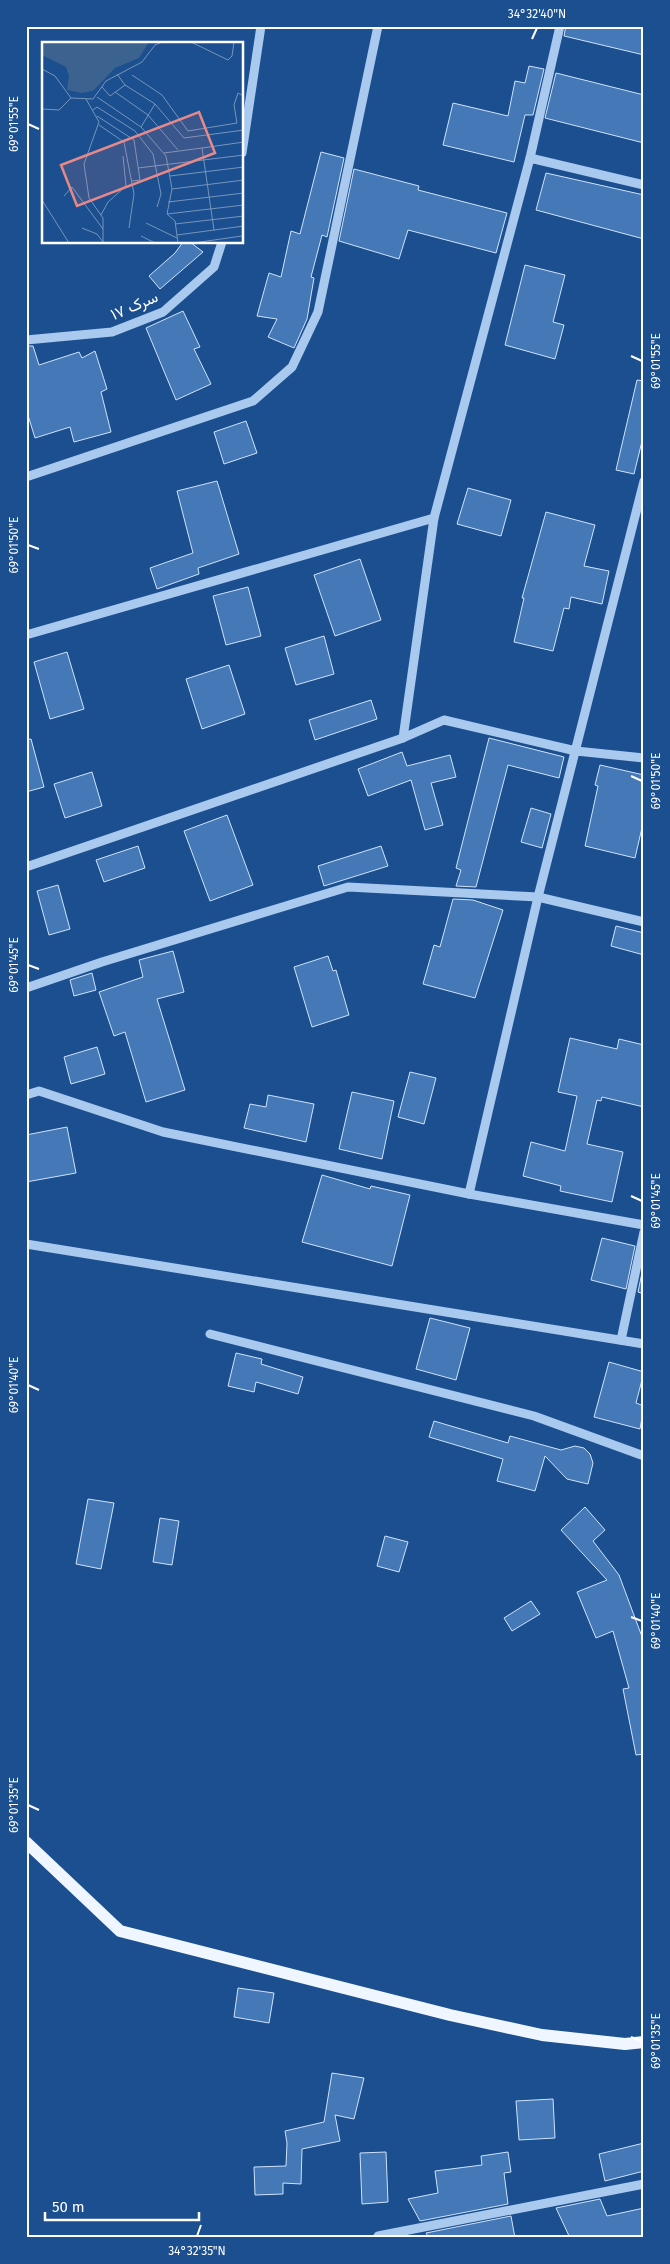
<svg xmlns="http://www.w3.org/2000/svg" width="670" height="2264" font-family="'Fira Sans',Vazirmatn,sans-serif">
	<rect width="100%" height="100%" fill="#1b4f8f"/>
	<!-- building -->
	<g fill="#4478b7" stroke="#cfe3fa">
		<polygon points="566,26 644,26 644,55 564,36"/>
		<polygon points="529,66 544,69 533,115 525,115 514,162 443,145 453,103 508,116 515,81 525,83"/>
		<polygon points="556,73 644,95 644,143 545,118"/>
		<polygon points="321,152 344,158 327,237 322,235 311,277 314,278 307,319 294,348 268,337 277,319 257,316 269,273 281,277 291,231 300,234"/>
		<polygon points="354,169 419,186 418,190 507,213 496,253 408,230 399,259 339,241"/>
		<polygon points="546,173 644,195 644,239 536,210"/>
		<polygon points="183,242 190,242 203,252 160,289 149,276 175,253"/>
		<polygon points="525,265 565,275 553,322 564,325 555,359 505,345"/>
		<polygon points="183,311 200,347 194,349 211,384 176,400 146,328"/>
		<polygon points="26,346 33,346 39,365 79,352 82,358 95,351 107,389 101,392 111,432 74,442 70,427 35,438 26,409"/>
		<polygon points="637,380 644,381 644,433 634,474 616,470"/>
		<polygon points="246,421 257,453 224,464 214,432"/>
		<polygon points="217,481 239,554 198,568 199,574 157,589 150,568 193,553 177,491"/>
		<polygon points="468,488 511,500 501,536 457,524"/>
		<polygon points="546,512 595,525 584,566 609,571 602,604 571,597 569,609 564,608 553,651 514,642 524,598 522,598"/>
		<polygon points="360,559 381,620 335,636 314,575"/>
		<polygon points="248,587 261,636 226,645 213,596"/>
		<polygon points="324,636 334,674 296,685 285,648"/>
		<polygon points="67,652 84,709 50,719 34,662"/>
		<polygon points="229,665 245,714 202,729 186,679"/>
		<polygon points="371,700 377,719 315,740 309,720"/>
		<polygon points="489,738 564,757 559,778 508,765 476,887 456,886 461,870 456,868"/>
		<polygon points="31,739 44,787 26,792 26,740"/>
		<polygon points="402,752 407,766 450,755 456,777 431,783 443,825 425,830 411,780 368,796 358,769"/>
		<polygon points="600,765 644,775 644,819 635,858 585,846 598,786 595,785"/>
		<polygon points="92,772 102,806 65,818 54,784"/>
		<polygon points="531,808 551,814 542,848 521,842"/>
		<polygon points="227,815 253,885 210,901 184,831"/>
		<polygon points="138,846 145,868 104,882 96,860"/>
		<polygon points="381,846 388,866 324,886 318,866"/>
		<polygon points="58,885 70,929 49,935 37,891"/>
		<polygon points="453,899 473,900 503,910 475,998 423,984 434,945 440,947"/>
		<polygon points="616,926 644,933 644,955 611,946"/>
		<polygon points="173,951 184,992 157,999 185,1090 146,1102 125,1032 114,1036 99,992 143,977 139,960"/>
		<polygon points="328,956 333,971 336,970 349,1015 312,1027 294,967"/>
		<polygon points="92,973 96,990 74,996 70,980"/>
		<polygon points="570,1038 617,1049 619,1039 644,1045 644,1107 602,1097 601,1101 597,1100 587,1144 623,1152 612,1202 560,1191 561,1186 523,1176 531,1142 565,1151 577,1096 558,1092"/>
		<polygon points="97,1047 105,1074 71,1084 64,1057"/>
		<polygon points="410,1072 436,1078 424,1124 398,1117"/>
		<polygon points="352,1092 394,1101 382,1159 339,1149"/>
		<polygon points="268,1095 314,1104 306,1142 244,1128 250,1104 266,1107"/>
		<polygon points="67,1127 76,1173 26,1182 26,1135"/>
		<polygon points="322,1175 370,1189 371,1186 410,1195 392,1266 302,1242"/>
		<polygon points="602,1238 635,1246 626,1289 591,1280"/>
		<polygon points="644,1263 644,1294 638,1292"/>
		<polygon points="430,1318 470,1328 456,1380 416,1369"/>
		<polygon points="236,1353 262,1359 261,1364 303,1377 298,1394 256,1382 254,1392 228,1386"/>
		<polygon points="609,1362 644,1372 636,1403 644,1406 640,1429 594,1417"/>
		<polygon points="434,1421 508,1443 510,1436 561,1450 575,1446 584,1448 590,1454 593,1463 588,1484 567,1479 545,1456 535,1491 497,1481 503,1459 429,1437"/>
		<polygon points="88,1499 114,1503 101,1569 76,1564"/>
		<polygon points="585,1507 605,1530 593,1541 619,1575 644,1642 644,1754 636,1755 623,1689 629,1688 613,1631 596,1638 577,1592 607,1580 561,1530"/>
		<polygon points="160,1518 179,1521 172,1565 153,1562"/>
		<polygon points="385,1536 408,1542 399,1572 377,1566"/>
		<polygon points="531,1601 540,1614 512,1631 504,1618"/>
		<polygon points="238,1988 274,1993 269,2023 234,2017"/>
		<polygon points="332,2073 364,2078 354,2119 335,2115 340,2141 302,2149 301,2184 283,2183 283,2194 255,2195 254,2167 286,2166 287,2143 285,2131 324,2122"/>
		<polygon points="553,2099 555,2138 519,2140 516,2101"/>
		<polygon points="644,2143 644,2171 605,2181 599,2154"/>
		<polygon points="386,2152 388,2202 362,2204 360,2153"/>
		<polygon points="508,2152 511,2172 504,2173 508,2204 420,2221 408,2199 438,2193 435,2171 482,2165 481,2156"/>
		<polygon points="600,2199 607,2216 644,2208 644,2238 570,2238 556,2208"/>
		<polygon points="511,2216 515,2238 429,2238 426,2233"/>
	</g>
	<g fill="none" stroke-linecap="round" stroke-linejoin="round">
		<!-- minor -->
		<g stroke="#a9c9ee" stroke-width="9">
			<polyline points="242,153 261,26"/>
			<polyline points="530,158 560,26"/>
			<polyline points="26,340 112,332 163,312 214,267 222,242"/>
			<polyline points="26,477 253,401 292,367 318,312 378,26"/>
			<polyline points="26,635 434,518"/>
			<polyline points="403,738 434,518 530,158 644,185"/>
			<polyline points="26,867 403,738 444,720 576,751 644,758"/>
			<polyline points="26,988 102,962 348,887 538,897 644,922"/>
			<polyline points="26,1095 39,1091 163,1132 469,1194 644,1225"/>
			<polyline points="469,1194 538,897 644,481"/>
			<polyline points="26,1244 644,1344"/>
			<polyline points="210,1334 534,1416 644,1456"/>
			<polyline points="621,1340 644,1232"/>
			<polyline points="379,2238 378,2236 644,2184"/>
		</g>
		<!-- major -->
		<polyline stroke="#f0f6ff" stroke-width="12" points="26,1842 120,1931 450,2015 542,2035 625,2044 644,2042"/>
	</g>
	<!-- ticks -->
	<path fill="none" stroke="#fff" stroke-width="2" d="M532,39L537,28M28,124L39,129M631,356L642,361M28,545L39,549M631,776L642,781M28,965L39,969M631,1196L642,1201M28,1385L39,1390M631,1617L642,1621M28,1805L39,1810M631,2037L642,2041M197,2236L201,2225"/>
	<g text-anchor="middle" stroke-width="4" stroke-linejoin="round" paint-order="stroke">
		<!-- street labels -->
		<g font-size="16" fill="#fff" stroke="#1b4f8f">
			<text transform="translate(134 305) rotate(-23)" y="6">سرک ۱۷</text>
		</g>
	</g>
	<!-- overview -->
	<g transform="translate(42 42)">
		<rect width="201" height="201" fill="#1b4f8f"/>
		<path d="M0,0H107L97,16L73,26L51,49L40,51L25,48L27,34L24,25L0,13Z" fill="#3c6290"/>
		<path fill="none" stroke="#7695bc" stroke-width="1" d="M149,0L186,18L190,14L192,0M0,27L13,34L29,56L51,57L64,39L100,20L113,3L120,0M90,33L120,53L146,89L195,81L192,63L196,51L202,54M83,43L113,62L142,96L202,88M60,45L68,54L83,43L75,32M73,50L106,73L136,108M55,55L99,85L124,114L130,147L125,172L133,179L136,201M44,57L57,80L42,122L47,156L61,176V201M0,67L17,68L29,56M51,68L55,65L93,89L111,112L119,152L115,165M55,74L92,98L98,138L90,139M57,83L82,100L92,152L87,186M99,85L113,62M160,106L202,100M122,111L160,106L172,188M81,114L84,144M96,126L202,113M128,134L202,125M130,147L202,138M22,154L30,145L61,187M0,158L27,201M126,160L202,151M125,172L202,163M59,173L66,160L84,144M104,181L135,196M133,182L202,174M40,186L55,192L61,200M135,193L202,184M99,194L113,201M151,201L200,194"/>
		<path fill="#e88989" fill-opacity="0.15" stroke="#e88989" stroke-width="2.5" d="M157,70L173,111L35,164L19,123Z"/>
		<rect width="201" height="201" fill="none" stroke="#fff" stroke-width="2.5"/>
	</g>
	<!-- border -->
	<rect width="670" height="2264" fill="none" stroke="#1b4f8f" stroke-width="55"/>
	<!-- scale -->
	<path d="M45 2212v8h154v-8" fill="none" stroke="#ffffff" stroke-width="2.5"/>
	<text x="52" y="2212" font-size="15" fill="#ffffff" stroke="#1b4f8f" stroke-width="4" paint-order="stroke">50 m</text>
	<rect x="28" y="28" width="614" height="2208" fill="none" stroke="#fff" stroke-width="2"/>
	<g font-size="12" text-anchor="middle" fill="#fff">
		<text x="537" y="18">34°32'40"N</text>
		<text transform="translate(14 124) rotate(-90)" y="4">69°01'55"E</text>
		<text transform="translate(656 361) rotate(-90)" y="4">69°01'55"E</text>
		<text transform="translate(14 545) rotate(-90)" y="4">69°01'50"E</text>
		<text transform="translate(656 781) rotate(-90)" y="4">69°01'50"E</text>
		<text transform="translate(14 965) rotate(-90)" y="4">69°01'45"E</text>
		<text transform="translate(656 1201) rotate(-90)" y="4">69°01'45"E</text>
		<text transform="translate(14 1385) rotate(-90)" y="4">69°01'40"E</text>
		<text transform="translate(656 1621) rotate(-90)" y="4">69°01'40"E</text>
		<text transform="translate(14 1805) rotate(-90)" y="4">69°01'35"E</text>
		<text transform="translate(656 2041) rotate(-90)" y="4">69°01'35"E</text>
		<text x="197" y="2255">34°32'35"N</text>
	</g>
</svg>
